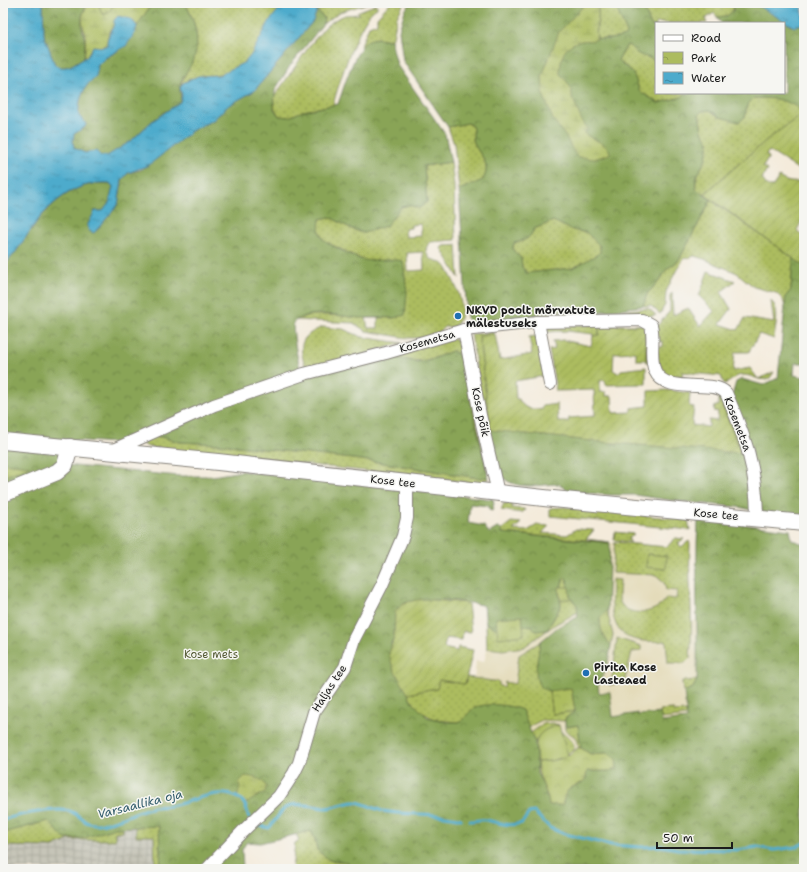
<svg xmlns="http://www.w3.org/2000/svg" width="807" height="872" font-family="'Shantell Sans',sans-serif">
	<defs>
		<pattern id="industrial-grid" width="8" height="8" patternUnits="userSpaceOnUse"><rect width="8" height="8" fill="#c6c5b8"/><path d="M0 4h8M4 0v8" fill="none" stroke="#aaa99e"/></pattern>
		<pattern id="grass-dots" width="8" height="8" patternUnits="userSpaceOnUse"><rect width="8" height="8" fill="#acbc5f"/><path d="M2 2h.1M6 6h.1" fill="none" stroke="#93a152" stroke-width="1.8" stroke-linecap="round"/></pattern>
		<pattern id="forest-crowns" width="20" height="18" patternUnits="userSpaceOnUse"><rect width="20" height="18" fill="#89a456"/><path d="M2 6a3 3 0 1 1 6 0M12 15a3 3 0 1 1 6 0" fill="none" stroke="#6f8546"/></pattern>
		<pattern id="wetland-marsh" width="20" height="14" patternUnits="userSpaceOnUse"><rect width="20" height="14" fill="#acbc5f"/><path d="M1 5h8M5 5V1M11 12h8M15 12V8" fill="none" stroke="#93a152"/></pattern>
		<pattern id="park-crowns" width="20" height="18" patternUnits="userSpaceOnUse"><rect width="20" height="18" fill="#acbc5f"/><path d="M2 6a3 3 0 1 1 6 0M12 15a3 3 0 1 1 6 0" fill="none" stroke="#93a152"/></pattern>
		<pattern id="garden-furrows" width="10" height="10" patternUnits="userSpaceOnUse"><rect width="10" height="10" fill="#acbc5f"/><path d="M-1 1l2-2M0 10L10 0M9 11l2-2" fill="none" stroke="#93a152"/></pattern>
		<pattern id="water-ripples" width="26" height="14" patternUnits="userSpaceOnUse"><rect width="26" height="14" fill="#4dabcc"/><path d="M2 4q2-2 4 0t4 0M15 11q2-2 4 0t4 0" fill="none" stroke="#3f8aa5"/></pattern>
	</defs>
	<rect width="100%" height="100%" fill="#f6f6f2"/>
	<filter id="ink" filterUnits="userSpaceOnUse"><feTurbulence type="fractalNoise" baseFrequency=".025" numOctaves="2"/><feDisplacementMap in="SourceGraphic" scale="8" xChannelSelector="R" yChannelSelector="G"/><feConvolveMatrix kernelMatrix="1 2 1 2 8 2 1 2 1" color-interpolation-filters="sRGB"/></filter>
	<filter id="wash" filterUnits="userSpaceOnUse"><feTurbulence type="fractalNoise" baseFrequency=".012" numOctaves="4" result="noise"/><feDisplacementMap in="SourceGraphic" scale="16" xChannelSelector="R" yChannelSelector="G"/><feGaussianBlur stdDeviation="0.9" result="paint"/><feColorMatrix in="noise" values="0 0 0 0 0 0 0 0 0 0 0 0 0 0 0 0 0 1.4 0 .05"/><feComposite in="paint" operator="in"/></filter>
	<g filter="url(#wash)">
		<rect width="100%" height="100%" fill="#f4ebdb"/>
		<!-- built -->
		<polygon fill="#e4dbba" points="497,533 683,549 684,620 698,621 696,804 510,806 471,712 476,661 484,662 487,651 484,606"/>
		<!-- industrial -->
		<polygon fill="url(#industrial-grid)" points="159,826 161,869 3,869 3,833"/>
		<!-- grass -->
		<g fill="url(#grass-dots)" stroke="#646c3e" fill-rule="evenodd">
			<path d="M98,3H115C112,8 108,16 102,14Z"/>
			<path d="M185,3H289C263,19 263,48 245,62C238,67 227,73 219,74C204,78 191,73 180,87C194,51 206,41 185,3Z"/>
			<polygon points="312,3 369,3 340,12 323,24 324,18"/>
			<polygon points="390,3 404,3 397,17 393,37 391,40 377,38 360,47 369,26 377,23 377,17"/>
			<path d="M596,3H617L618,10L627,32L625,36L618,39H597C594,24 602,17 596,3Z"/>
			<polygon points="642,3 734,3 733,11 727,16 717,17 714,13 705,19 707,23 656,23 656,26 651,26"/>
			<path d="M377,4V8C360,15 338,86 333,105L303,111L289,117L279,116L274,107V97L310,45L326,26L336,19L345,15L360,14L357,12L359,11Z"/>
			<path d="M627,45L633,47L637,53L653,59L656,63V93H686L682,97L659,103L640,92C637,86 636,77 631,71C627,66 622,66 618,61Z"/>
			<path d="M754,98C770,98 796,97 804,113L769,138L704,194L696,189C694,176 702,169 706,158C707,153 708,147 709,142L702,131L699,114L702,111L710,110L720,117H745L747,105Z"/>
			<path d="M468,123L472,126C474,131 473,134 473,139C477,156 493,160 483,181L459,190L454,144L448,127Z"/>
			<path d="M451,162L454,185L456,240L430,242C424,249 426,252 430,259C434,260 439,261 442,263C447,266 449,273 452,278C459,292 468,314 454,327H444L437,334L425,338H406L366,331L353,323L295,320L309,315H325L394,318L363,260L324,241L318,230L320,219L330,217L354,230L364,233L394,214L401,207L409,205L419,208L427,202L424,166ZM421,224V236L406,237L405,229L411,228V225ZM423,252L424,270L408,271L407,253ZM366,318H378V328H368Z"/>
			<polygon points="711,200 793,258 791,291 786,296 785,307 783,300 776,293 754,287 737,273 704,259 694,256 684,259 676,271 666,292 665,305 660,314 651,306 643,306 647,294 661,279 666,270 679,260"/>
			<path d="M553,221C566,226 571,232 586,232L600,246L601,253L573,268L527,273L522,267L521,258C514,253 512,252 514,243C524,241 530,239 534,229Z"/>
			<polygon points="457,245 459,278 441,248 443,246"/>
			<path d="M708,271L735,281L721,292L731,309L720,324L738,330L745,318L774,323L771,301C781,309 775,328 774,339L759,334L749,352H735L733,371L750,368L758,379L774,372L770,378C760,383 754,375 743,375C734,375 731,383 724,384L721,376L682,372L683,383L661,375L656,346L663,347V341L657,342V326L670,311V295L672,293L673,315L688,308L700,326L714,311L699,296Z"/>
			<polygon points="648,308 656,315 649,317 541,317 552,312 600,314"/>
			<polygon points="543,325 647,325 648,362 646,362 645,328 599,326 599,336 593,336 593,334 567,331 545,332"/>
			<path d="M323,327L343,329L362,337L402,343L307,371C298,348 298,336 323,327Z"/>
			<polygon points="493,332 495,334 479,336 490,430 486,429 471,334"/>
			<path d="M454,339L461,344L489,479L482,484L148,447L142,444L153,435L180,442L220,444L371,461L479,478L487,477L459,354L452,351C422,364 417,362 385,356Z"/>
			<polygon points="719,396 722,397 747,453 741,453"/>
			<polygon points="504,503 512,503 512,508 524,509 525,510 522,513 501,510"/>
			<polygon points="565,507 688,520 690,530 550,516 550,508"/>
			<polygon points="511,522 521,523 513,530 527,531 537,525 549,526 542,533 567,535 576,529 594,530 586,539 610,542 502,533 502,529"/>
			<polygon points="615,532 634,534 628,539 631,542 614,540"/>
			<path d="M675,538L684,539L678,543L681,547L689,541L690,544C688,582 694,620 690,658L685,663H668L666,641C614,645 610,626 612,579L620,580C620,587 618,597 620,602C628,619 660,613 666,598L676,599L677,591L666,590L664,582L656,575L612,573L615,542L667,547Z"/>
			<polygon points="564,577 567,579 570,597 577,605 578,612 556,624 524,647 503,650 487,648 486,623 502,631 531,625 547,630 561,606 559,593"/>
			<polygon points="617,638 641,646 641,651 632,652 624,683 609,685 613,674"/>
			<path d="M540,642L539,656L541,687L549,691L552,714L575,711L565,719V721L542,720L528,727L522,710L475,708L461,722C436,721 420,718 408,694L430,689H437L438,680L465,684L467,677L499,682V686L504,687L505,682L515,684L519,655Z"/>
			<polygon points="697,680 693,688 683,692 682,681"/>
			<polygon points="673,709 673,712 686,711 687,716 661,719 660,710"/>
			<path d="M552,723L559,725C548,728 540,731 535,743L531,733L543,724Z"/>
			<polygon points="578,725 581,748 579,748 575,737 565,730 565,727"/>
			<path d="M561,731C567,739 575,739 574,750L567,754Z"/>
			<polygon points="48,821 123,828 123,832 115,832 115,840 69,840 53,847 6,846 3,848 3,833"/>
			<polygon points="159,826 161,869 155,869 154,836 136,836 135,827"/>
			<polygon points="311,831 315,839 317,850 329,860 349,862 346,869 292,869 295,843 299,840 296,834"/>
		</g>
		<!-- forest -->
		<g fill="url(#forest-crowns)" stroke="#526039" fill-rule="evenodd">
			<path d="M43,3H84L85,8L82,16V27L85,41L84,58C73,63 68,71 55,65L44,35Z"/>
			<path d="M152,3H185C196,23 203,46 189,68C186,73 180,80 180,87C179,92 182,96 180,102L151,122L131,141L111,154L107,156H101L96,151C81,154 69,152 74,134L85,127L86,124L79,116C77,102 84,84 96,77L98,65L105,58L118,51L135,33L137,26Z"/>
			<path d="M411,3H596C602,17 594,24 597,38C604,41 618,38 625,36L627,33L617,10V3H642L651,26H656V63C651,56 644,58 637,53C632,50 633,47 627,45L618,61C622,66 627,66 631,71C636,77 637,85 640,92L659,103L682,97L686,93H784V23H721L717,17L727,16L733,11L734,3H754L778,16L791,26L804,23V112C787,99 775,98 754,98L747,105L745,117L739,122L720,117L710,110L702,111L699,114L702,131L709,142C708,147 707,153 706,158C702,169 693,176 696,189L711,200L679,260L666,270L661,279L647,294L643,306L599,312L554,310L533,316L470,324L467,318L459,190L483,180C493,160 477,156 473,139C473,134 474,131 472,126L468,123L448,127L403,61L399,30L405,10ZM553,221C566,226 571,232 586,232L600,246V253L573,268L527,273L522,267L521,258C515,253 512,252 514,243C524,241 530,239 534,229Z"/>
			<path d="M317,10L324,18L323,24L290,66L275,90L274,109L279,116L289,117L303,111L338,104C343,90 356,45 369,40C376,37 384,39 391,40L397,65L445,134L451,162L424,166L427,202L419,208L409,205L401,207L386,226L364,233L354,230L330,217L320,219C319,227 318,233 324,240C326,243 358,259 363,260C376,262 390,258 403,261L407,292L405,315L394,318C382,317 371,318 359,318C340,316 308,308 293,323C294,342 297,359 303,377L385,356L417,362L433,359L452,351L459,354L461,359L488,477L479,478L371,461L220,444L180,442L145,433L116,443L71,440L65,465L179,476H213L242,471L493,499L494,503L492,511L489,510V506L470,504L468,523L484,526L489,533L497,528L502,529V533L610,543L607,611L600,618C600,629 603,637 611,645C609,661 606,672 598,685L599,693L610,692L613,717L638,713V715L660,713L662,722L687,719L684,692L693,688L697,680C698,627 695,574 698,521L707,520L790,530L792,540L804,544V869H346L348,862L329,860L317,850L315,839L311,831L260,843L247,842L242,849L243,869H161L159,826L115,828L84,838L65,839L48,821L3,833V265C14,257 20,245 28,234C47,206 74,180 110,183L113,187L109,204L103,211H98L87,226L94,233L118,205L122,180L128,173L141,170L193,130L213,120L228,105L254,91L313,21ZM564,577L567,579L570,597L577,605L578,617L558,627L540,642C539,656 528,687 549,691C555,692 565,689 571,689L575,711L565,719V727L578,725L581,748L590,754L608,753V771H587C585,786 581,781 571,788C565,791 564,800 562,805L546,797V791L537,773L535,743L522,710C511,705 485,702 474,708C470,711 465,718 461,722H447L427,717L412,702L402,681L393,668L391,643L394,637L395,612L403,603C429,598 455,599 481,605L484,606L486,623L502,631L531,625L536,631L547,630L561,606L559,593Z"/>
			<path d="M793,258L804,266V363H795L794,375L804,377V516L772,514L738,507L676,501L635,495H610L568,491L559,484C549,484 540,486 530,486C492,486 494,460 486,429L601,442L753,453L732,396L736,382L742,379L763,385L778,378L786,296L791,290Z"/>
		</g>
		<!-- wetland -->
		<g fill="url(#wetland-marsh)" stroke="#646c3e">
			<path d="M90,3H98L102,14C108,16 112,8 115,3H152L137,26L131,19C116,24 107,27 107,45L90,50L87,57L84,58C85,51 86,43 85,35C82,20 79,16 90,3Z"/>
			<path d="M586,3H596C602,17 594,24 597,39C592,42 588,40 582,41C564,43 560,59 560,74C567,81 573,88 572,98C578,107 579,121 588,128L584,133C591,140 610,143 610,154L594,159L578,157L574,153L566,137L553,120L543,94L542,76L559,32Z"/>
			<path d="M245,776C254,777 262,778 267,787L265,792L245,804L237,798L240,787L238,783Z"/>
		</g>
		<!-- park -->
		<g fill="url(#park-crowns)" stroke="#646c3e">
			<polygon points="3,463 30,466 3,477"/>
			<polygon points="647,554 667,556 666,569 646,567"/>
			<polygon points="559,587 569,587 570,599 560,600"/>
			<path d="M607,611L613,635L611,645C603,637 600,629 600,618Z"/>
			<polygon points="522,616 524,635 498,638 496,618"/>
			<polygon points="571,688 575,711 552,714 549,691"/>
			<path d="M577,748H581L590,754L608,753L616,759L617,769L608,771H587C585,786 581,781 571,788C565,791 564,800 562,805H549C548,791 538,780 537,762C549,761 570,760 577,748Z"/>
		</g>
		<!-- garden -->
		<g fill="url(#garden-furrows)" stroke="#646c3e">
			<path d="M804,113V173L769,151L766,155L769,157L763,167L767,170L762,179L768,187H772L779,177C787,183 795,183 804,181V217L797,230L804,237V266L704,194L769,138Z"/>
			<path d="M642,325L645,328L646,360H636V352L614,353L613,370L618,373L621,370L646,367V384L606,385L605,380L600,381V392H606V396H612L613,413L631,412V408L648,406V391L668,390L690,393L689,406L694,407L692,425L709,427V420L717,421L718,412L714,411L715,406H718L719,396L741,453L601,442L490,430L479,336L495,334L500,360L532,354L529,337L536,336L544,376L515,381L516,399H519C524,410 533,410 542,408V406L557,404L558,422H568L569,418L595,416L594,390L556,391L549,350L555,349L553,341L563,340L591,346L593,336L599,335V326Z"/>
			<polygon points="421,599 468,603 471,632 463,631 462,640 446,638 444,648 457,651 458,647 473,650 465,684 439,680 437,689 430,689 408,694 393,668 389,654 394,637 395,612 403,603"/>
		</g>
		<!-- pitch -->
		<path fill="#acbc5f" stroke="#646c3e" d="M559,725L568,756L550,761L537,762C535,739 534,732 559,725Z"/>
		<!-- water -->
		<g fill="url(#water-ripples)" stroke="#346474">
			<path d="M3,3H43L44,35L55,65C69,72 75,61 87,57L93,46L103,47L107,45C106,35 115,29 114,20L118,16L131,19L137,26L135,33L126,46L105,58L98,65L96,77C84,84 77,102 79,116L86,124L85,127L74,134L73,140L74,148L85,153L96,151L101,156H107L131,141L151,122L180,102L182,96L180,87L183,83L198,76L219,75L245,62L251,55L269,22L279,9L289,3H312L317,10L313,21L254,91L229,105L213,120L193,130L149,165L128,173L122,180L118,205L94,233L89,231L87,226L95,211H103L109,203L113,187L110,183C74,180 46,206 28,234C20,245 14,257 3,265Z"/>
			<polygon points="754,3 802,3 804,23 794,27"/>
		</g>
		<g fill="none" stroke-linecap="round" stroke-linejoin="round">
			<!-- stream -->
			<g stroke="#4dabcc" stroke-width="3">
				<path d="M3,820C16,815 61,806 72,812C84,817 82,825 98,824C118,823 134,811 154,807C160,806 168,807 175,805C195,801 220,786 240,799C246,803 247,811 249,818"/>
				<path d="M470,821C475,821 481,819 486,820C501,823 506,827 522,823L529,813L534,812L550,828L565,834L611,845L641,847L661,846L678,849L737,850L757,847L774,850L796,847L804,843"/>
				<path d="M256,825L269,828C276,821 282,806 292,805C302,803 315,807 325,808C336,808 344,802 355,802C362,802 375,809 383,811C409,816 436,812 461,819"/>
			</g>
		</g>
	</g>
	<g filter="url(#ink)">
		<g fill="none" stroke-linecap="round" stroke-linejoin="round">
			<defs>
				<g id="street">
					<polyline points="538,322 550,384"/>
					<polyline points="464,330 480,415 498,493"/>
					<path d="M111,451L214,405L304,374L386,353L464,330L538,322L642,320L651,325C655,340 649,357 655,371C666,396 713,378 726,393C745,436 757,470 757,518"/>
					<polyline points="207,869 242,832 279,796 294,773 299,763 314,712 345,667 354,639 382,585 403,536 407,518 407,483"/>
				</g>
				<g id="secondary">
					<polyline points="3,441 218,462 553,499 804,523"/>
					<polyline points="3,494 57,472 65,465 70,447"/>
				</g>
			</defs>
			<!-- street casing -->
			<use href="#street" stroke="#88847c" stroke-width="14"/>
			<!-- secondary casing -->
			<use href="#secondary" stroke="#88847c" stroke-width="18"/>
			<!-- street -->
			<use href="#street" stroke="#fff" stroke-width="12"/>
			<!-- secondary -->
			<use href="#secondary" stroke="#fff" stroke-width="16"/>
		</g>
	</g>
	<!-- markers -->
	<g fill="#1f6fb2" stroke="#f6f6f2" stroke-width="1.5">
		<circle cx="458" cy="316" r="4"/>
		<circle cx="586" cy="673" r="4"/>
	</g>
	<g text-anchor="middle" stroke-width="3" stroke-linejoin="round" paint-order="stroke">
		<!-- poi labels -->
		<g font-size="11" font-weight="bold" fill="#1c1c1c" stroke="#f6f6f2" text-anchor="start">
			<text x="466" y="314">NKVD poolt mõrvatute<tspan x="466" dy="13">mälestuseks</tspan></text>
			<text x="594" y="671">Pirita Kose<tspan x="594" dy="13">Lasteaed</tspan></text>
		</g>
		<!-- street labels -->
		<g font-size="11" fill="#1c1c1c" stroke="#f6f6f2">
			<text transform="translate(427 341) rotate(-16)" y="4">Kosemetsa</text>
			<text transform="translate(481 412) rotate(78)" y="4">Kose põik</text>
			<text transform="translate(738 424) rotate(69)" y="4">Kosemetsa</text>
			<text transform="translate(393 481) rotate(6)" y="4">Kose tee</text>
			<text transform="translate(716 514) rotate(5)" y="4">Kose tee</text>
			<text transform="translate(329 688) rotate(-57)" y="4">Haljas tee</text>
		</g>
		<!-- park labels -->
		<g font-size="11" fill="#565c37" stroke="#f6f6f2">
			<text x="211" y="658">Kose mets</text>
		</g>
		<!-- water labels -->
		<g font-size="12" font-style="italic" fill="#325c6b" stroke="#f6f6f2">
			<text transform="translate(140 804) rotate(-14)" y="4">Varsaallika oja</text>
		</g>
	</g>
	<!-- margin -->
	<rect width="807" height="872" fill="none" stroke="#f6f6f2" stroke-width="16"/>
	<!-- legend -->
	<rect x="655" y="22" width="130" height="72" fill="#f6f6f2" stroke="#9f9f9c"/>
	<rect x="663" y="35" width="20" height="6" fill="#ffffff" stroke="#9f9f9c"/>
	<text x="691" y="42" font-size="12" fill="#1c1c1c">Road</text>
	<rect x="663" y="52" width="20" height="12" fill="url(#park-crowns)" stroke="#9f9f9c"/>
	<text x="691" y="62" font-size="12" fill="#1c1c1c">Park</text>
	<rect x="663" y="72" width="20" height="12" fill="url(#water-ripples)" stroke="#9f9f9c"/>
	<text x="691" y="82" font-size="12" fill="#1c1c1c">Water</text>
	<!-- scale -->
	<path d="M657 842v6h75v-6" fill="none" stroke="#1c1c1c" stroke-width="2"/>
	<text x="663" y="842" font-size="12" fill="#1c1c1c" stroke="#f6f6f2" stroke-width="3" paint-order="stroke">50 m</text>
</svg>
